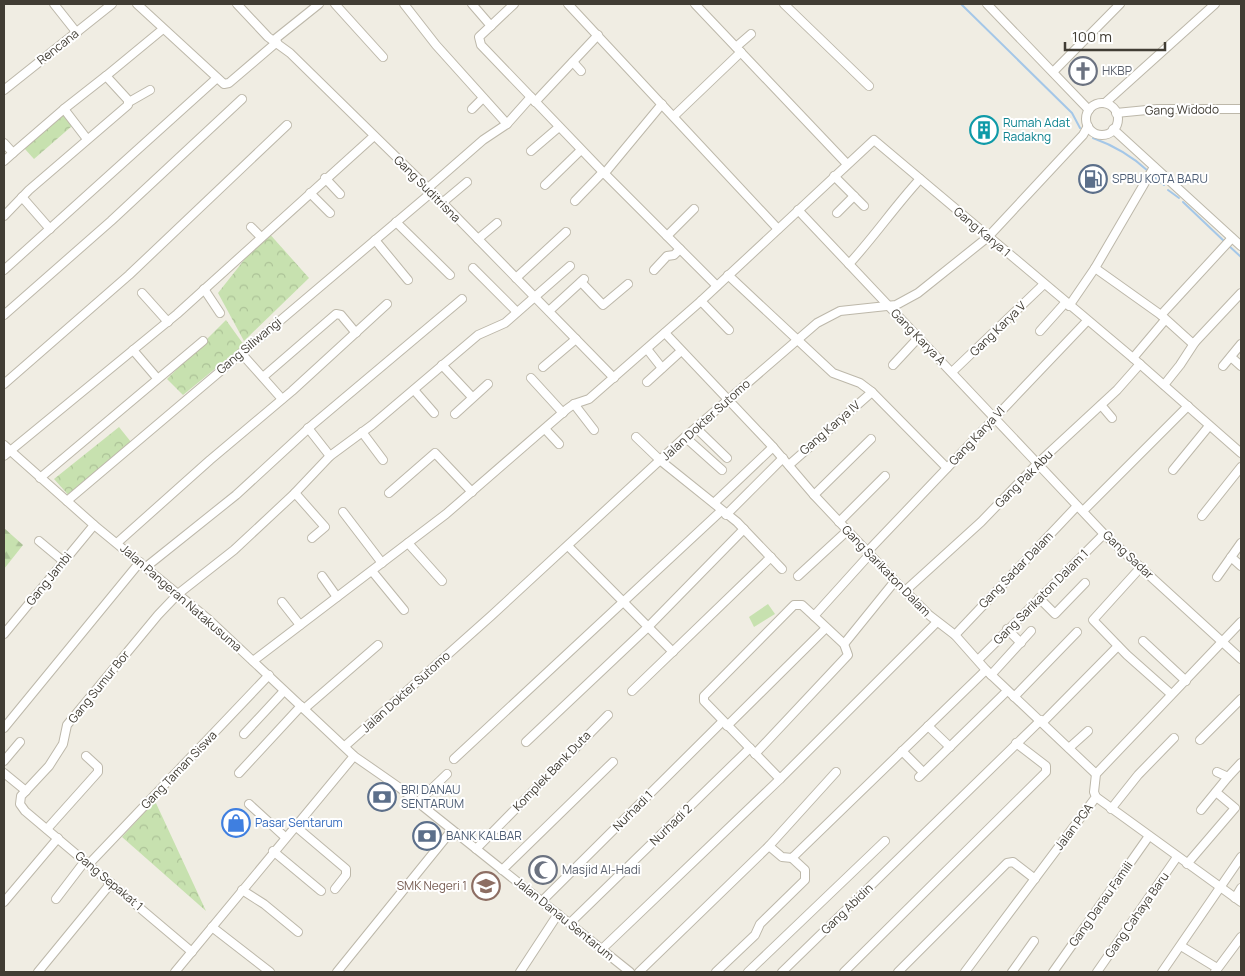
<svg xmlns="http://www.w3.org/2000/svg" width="1245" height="976" font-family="Manrope,sans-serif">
	<defs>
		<pattern id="forest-firs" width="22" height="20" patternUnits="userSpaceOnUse" patternTransform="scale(1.25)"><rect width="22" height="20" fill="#c7e1af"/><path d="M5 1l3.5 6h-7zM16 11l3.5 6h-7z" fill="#acc297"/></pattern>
		<pattern id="park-crowns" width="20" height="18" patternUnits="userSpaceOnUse" patternTransform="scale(1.25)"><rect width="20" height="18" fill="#c7e1af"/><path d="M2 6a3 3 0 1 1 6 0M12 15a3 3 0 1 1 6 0" fill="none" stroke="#acc297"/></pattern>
	</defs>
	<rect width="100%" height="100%" fill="#f0ede3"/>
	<!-- forest -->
	<polygon fill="url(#forest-firs)" points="4,528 23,545 4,569"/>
	<!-- park -->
	<g fill="url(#park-crowns)">
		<polygon points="63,115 72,126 34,159 24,148"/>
		<polygon points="267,231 309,278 244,341 218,293"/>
		<polygon points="226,320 244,345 183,395 167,379"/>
		<polygon points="119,427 131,442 71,498 54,479"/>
		<polygon points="155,801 206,911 122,837"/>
	</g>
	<!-- pitch -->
	<polygon fill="#c7e1af" points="768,604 775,614 754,627 749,617"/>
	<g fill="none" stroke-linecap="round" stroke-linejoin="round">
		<!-- stream -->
		<g stroke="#a4c7e8" stroke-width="2">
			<polyline points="961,4 1072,113 1080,128"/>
			<path d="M1093,138C1115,146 1132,156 1148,171"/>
			<polyline points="1152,175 1164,185"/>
			<polyline points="1168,190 1179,198"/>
			<polyline points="1183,202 1225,242"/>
			<polyline points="1228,245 1241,257"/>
		</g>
		<defs>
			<g id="minor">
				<polyline points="54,4 77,33"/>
				<polyline points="137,4 224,84 229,83 277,42"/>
				<polyline points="237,4 268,37 290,53 432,192 614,378"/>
				<polyline points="335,4 383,57"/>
				<polyline points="404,4 436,45 507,124"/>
				<polyline points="472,4 491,26"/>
				<polyline points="514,4 479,37 481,45 603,172 717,286"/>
				<polyline points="568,4 778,229"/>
				<polyline points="695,4 847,164"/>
				<polyline points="784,4 869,86"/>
				<polyline points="987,4 1089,110"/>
				<polyline points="274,40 319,4"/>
				<polyline points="736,47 751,34"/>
				<polyline points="573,62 581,71"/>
				<polyline points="1053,72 1120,4"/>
				<polyline points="4,90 112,4"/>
				<polyline points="129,102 150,90"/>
				<polyline points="535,102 598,35"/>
				<polyline points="1105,103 1215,4"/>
				<circle cx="1102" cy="119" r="16"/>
				<polyline points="472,109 483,98"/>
				<polyline points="1116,113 1157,109 1241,109"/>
				<polyline points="674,116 741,52"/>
				<polyline points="1113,129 1241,246"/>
				<polyline points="87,139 64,109 106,76"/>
				<polyline points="4,143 13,153 4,161"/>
				<polyline points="531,151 559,127"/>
				<polyline points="13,153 64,109"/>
				<polyline points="604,174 662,104"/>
				<polyline points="834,176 864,206"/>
				<polyline points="325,178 340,194"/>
				<polyline points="545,185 581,150"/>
				<polyline points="428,188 483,140 507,124 531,97"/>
				<polyline points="310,193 330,213"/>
				<polyline points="22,197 50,229"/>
				<polyline points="575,201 603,172"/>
				<polyline points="442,203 467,182"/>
				<polyline points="798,210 1104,534 1241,659"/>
				<polyline points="837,213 854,196"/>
				<polyline points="4,216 29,190 128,105 128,100 106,76 163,29"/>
				<polyline points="396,222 450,275"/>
				<polyline points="251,227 261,237"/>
				<polyline points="667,236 694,209"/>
				<polyline points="478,239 497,223"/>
				<polyline points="375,240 408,280"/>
				<path d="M849,264C874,237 895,206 920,179"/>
				<polyline points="473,268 517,312"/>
				<polyline points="1095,268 1161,315 1192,343 1195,342 1241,293"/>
				<polyline points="4,270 217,78"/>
				<polyline points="654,270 667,256 674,255 680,249"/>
				<polyline points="728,275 833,373 860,383 872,392 947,468"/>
				<polyline points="516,278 566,232"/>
				<polyline points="581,282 603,305 628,284"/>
				<polyline points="204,289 220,313"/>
				<polyline points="142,293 168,322"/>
				<polyline points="701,301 729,330"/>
				<polyline points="1069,306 1095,268 1154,167"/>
				<polyline points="549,311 584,279"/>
				<polyline points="4,315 111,221 242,99"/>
				<polyline points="1161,315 1232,238"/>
				<polyline points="1040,331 1065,303"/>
				<polyline points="665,333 773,447 814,495 895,581 929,615 955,635 986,670 1096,774"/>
				<polyline points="647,349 662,368"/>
				<polyline points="133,350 157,378"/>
				<polyline points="241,353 282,399"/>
				<polyline points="1231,357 1241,366"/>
				<polyline points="1133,358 1165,320"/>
				<polyline points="442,365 472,397"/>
				<polyline points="893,365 919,337"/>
				<polyline points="1223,366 1241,344"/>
				<polyline points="543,367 576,339"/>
				<polyline points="952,372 1043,285"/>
				<polyline points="263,377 336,314 341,315 356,333"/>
				<polyline points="531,378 563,413"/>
				<polyline points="647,382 681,351"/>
				<polyline points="4,384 129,275 287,125"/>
				<polyline points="1164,385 1180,365 1195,342"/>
				<polyline points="414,390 434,413"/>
				<polyline points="574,404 594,430"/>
				<polyline points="1101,405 1112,418"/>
				<polyline points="455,414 488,384"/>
				<polyline points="308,428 330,456"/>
				<polyline points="696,428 727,458"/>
				<polyline points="545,429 559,444"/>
				<polyline points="362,432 383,460"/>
				<polyline points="636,437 661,461 737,522 782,569"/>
				<polyline points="685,437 722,470"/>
				<polyline points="4,445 94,525 207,618 354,756 400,788 630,972"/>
				<polyline points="4,456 177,314 374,136"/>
				<polyline points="789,465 872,392"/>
				<polyline points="1173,470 1209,426"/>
				<polyline points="40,478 203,341"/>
				<polyline points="295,493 325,527 312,538"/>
				<polyline points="389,493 435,453 472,492"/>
				<polyline points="814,495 871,439"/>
				<polyline points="67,501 432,192"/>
				<polyline points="714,503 773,447"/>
				<polyline points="1083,511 1188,406"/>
				<polyline points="343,512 382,563"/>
				<polyline points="726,515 783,458"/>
				<polyline points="1202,516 1241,467"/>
				<polyline points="839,522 885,476"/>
				<polyline points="39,541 63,561"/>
				<polyline points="117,543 210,460 292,391 387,304"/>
				<polyline points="408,543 442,581"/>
				<polyline points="568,546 673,652"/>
				<polyline points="868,551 1087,321"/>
				<polyline points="870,554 814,616 802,605 794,605 704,696 704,701 780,779 937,622"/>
				<polyline points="1231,557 1241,566"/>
				<polyline points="146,567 236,495 311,426 462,299"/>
				<polyline points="1141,567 1093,620 1127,655 1171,694"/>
				<polyline points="372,571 404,610"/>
				<polyline points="322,576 337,597"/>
				<polyline points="798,576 847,531"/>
				<polyline points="1217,577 1241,543"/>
				<polyline points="905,591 981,522 1037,464 1117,390 1140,364"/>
				<polyline points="1039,598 1055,614 1085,583"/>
				<polyline points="282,602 300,625"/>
				<polyline points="1007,629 1021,643"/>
				<polyline points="4,634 94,525"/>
				<polyline points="955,635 1077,506"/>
				<polyline points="1143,641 1186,681"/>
				<polyline points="844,644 895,581"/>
				<polyline points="978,660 1104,534"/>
				<polyline points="253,661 446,514 567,409 574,404 589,399 701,301 874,140 1133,358 1241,453"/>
				<polyline points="991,675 1031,631"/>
				<polyline points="632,691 771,557"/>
				<polyline points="1014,697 1077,632"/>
				<polyline points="304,709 378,645"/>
				<polyline points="1043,722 1118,646"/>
				<polyline points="727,726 826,628"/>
				<polyline points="928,726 950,747"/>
				<polyline points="4,728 140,562"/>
				<polyline points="244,734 284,691"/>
				<polyline points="1200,740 1241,699"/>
				<polyline points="526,742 649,626 744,529"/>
				<polyline points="345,746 491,616 685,437 817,323 840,311 896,305 918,293 988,237 1083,135 1088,126"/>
				<polyline points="1069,748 1088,731"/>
				<polyline points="902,751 923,772"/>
				<polyline points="755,754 848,655 844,644 814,616"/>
				<polyline points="454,759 721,511"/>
				<polyline points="4,761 20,742"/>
				<polyline points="1217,772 1228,777 1241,763"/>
				<polyline points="4,773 26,791"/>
				<polyline points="239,773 301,706"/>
				<polyline points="919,777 1007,691"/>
				<polyline points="1096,797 1241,902"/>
				<polyline points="417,803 447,774"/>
				<polyline points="249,804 285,837"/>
				<polyline points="1111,809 1138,775 1174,738"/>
				<polyline points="1201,810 1228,777"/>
				<polyline points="294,825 346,869 346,875 335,889"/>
				<polyline points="47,829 98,772 98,767 86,756"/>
				<polyline points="769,846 836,772"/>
				<polyline points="476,849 608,715"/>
				<polyline points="273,851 321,891"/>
				<polyline points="89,864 269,675"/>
				<polyline points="1187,864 1235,808 1216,792"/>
				<polyline points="502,870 613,762"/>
				<polyline points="242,890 264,904 298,932"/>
				<polyline points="1235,898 1241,888"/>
				<polyline points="56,899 85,861"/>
				<polyline points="543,900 723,721"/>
				<polyline points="4,902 58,838"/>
				<polyline points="570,923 750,748"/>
				<polyline points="212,927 270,972"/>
				<polyline points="1181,946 1217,968"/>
				<polyline points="602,949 780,779"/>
				<polyline points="192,952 25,811 20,804 21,796 49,766 63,744 67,725 158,615 178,594 234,550 293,495 330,456 372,425 478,335 505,323 570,266"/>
				<polyline points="38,972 111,883"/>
				<polyline points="175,972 354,756"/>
				<polyline points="337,972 452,830"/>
				<polyline points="520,972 558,914"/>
				<polyline points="639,972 769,846 782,857 792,858 986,670"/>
				<polyline points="716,972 755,935 760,924 805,880 805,870 792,858"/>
				<polyline points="748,972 885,841"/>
				<polyline points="782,972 1041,720"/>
				<polyline points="844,972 1046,772 1046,766 1016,743"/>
				<polyline points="898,972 1007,863 1013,862 1035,879"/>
				<polyline points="965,972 1096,797 1094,792 1096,774 1241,622"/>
				<polyline points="1012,972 1034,941"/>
				<polyline points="1053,972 1149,836"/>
				<polyline points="1097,972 1177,857"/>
				<polyline points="1162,972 1241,857"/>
				<polyline points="1215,972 1241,937"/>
			</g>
		</defs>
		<!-- minor casing -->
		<use href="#minor" stroke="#bdb8aa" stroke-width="10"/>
		<!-- minor -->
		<use href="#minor" stroke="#fff" stroke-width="8"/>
	</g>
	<!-- icons -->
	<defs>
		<symbol id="church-ring" viewBox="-11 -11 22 22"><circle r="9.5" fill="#fff" stroke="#6b7280" stroke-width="1.5"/><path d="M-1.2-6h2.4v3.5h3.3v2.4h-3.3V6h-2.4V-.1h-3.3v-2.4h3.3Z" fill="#6b7280"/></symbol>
		<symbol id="building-ring" viewBox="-11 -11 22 22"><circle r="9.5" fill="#fff" stroke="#0f9aa8" stroke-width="1.5"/><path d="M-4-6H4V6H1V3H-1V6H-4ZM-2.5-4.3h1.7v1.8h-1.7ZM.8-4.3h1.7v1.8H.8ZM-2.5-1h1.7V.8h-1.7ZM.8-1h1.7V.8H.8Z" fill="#0f9aa8"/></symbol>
		<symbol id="fuel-ring" viewBox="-11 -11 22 22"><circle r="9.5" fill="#fff" stroke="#5c6f8a" stroke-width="1.5"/><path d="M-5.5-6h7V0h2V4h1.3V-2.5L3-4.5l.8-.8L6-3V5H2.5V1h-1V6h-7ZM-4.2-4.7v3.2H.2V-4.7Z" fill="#5c6f8a"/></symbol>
		<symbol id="bank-ring" viewBox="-11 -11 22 22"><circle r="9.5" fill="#fff" stroke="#5c6f8a" stroke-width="1.5"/><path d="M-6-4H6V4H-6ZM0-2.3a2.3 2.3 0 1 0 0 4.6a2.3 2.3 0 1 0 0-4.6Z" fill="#5c6f8a"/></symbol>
		<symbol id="shop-ring" viewBox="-11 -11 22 22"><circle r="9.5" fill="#fff" stroke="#3f7fe0" stroke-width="1.5"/><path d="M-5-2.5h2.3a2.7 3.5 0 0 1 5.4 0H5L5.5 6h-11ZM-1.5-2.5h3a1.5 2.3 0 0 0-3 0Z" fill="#3f7fe0"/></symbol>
		<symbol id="mosque-ring" viewBox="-11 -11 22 22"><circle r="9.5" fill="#fff" stroke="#6b7280" stroke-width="1.5"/><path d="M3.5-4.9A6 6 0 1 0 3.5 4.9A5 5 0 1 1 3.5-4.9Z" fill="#6b7280"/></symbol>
		<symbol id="school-ring" viewBox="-11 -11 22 22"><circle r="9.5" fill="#fff" stroke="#8d6e63" stroke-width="1.5"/><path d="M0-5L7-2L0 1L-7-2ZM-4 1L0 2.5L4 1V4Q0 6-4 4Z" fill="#8d6e63"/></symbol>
	</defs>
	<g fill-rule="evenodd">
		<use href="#church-ring" x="1067" y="55" width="32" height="32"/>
		<use href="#building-ring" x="968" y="114" width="32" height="32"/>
		<use href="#fuel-ring" x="1077" y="163" width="32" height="32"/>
		<use href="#bank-ring" x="366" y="781" width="32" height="32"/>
		<use href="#shop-ring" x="220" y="807" width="32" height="32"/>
		<use href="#bank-ring" x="411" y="820" width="32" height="32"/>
		<use href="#mosque-ring" x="527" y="854" width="32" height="32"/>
		<use href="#school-ring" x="470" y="870" width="32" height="32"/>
	</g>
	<g text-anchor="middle" stroke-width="4" stroke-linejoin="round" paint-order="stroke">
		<!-- street labels -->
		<g font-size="12" fill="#413d34" stroke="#fff">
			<text transform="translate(58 47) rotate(-38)" y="4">Rencana</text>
			<text transform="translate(1182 110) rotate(-1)" y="4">Gang Widodo</text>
			<text transform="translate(427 189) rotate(45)" y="4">Gang Suditrisna</text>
			<text transform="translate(982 232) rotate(40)" y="4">Gang Karya 1</text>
			<text transform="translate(998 329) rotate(-44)" y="4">Gang Karya V</text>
			<text transform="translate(918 337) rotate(46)" y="4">Gang Karya A</text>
			<text transform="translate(249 346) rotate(-40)" y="4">Gang Siliwangi</text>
			<text transform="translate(706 420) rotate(-42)" y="4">Jalan Dokter Sutomo</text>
			<text transform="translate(830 428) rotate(-41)" y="4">Gang Karya IV</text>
			<text transform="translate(977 436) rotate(-47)" y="4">Gang Karya VI</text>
			<text transform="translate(1024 479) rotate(-45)" y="4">Gang Pak Abu</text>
			<text transform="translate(1128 555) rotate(43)" y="4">Gang Sadar</text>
			<text transform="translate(1016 570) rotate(-46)" y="4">Gang Sadar Dalam</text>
			<text transform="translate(886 571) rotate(46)" y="4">Gang Sarikaton Dalam</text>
			<text transform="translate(49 579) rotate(-51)" y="4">Gang Jambi</text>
			<text transform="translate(1041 597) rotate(-45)" y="4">Gang Sarikaton Dalam 1</text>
			<text transform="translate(181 598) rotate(41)" y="4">Jalan Pangeran Natakusuma</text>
			<text transform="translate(99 687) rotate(-51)" y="4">Gang Sumur Bor</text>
			<text transform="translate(406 692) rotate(-42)" y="4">Jalan Dokter Sutomo</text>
			<text transform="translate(179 770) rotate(-46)" y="4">Gang Taman Siswa</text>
			<text transform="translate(552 771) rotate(-46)" y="4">Komplek Bank Duta</text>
			<text transform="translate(633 811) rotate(-45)" y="4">Nurhadi 1</text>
			<text transform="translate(671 825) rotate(-44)" y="4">Nurhadi 2</text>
			<text transform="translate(1074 827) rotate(-53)" y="4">Jalan PGA</text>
			<text transform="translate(109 881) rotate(40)" y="4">Gang Sepakat 1</text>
			<text transform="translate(1101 904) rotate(-55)" y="4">Gang Danau Famili</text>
			<text transform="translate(847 909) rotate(-44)" y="4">Gang Abidin</text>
			<text transform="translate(1137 915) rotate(-55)" y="4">Gang Cahaya Baru</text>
			<text transform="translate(564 919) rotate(39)" y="4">Jalan Danau Sentarum</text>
		</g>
		<!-- worship labels -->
		<g font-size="12" fill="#5b616d" stroke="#fff" text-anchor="start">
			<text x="1102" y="75">HKBP</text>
			<text x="562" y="874">Masjid Al-Hadi</text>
		</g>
		<!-- culture labels -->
		<g font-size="12" fill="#0d838f" stroke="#fff" text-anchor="start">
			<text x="1003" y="127">Rumah Adat<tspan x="1003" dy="14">Radakng</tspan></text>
		</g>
		<!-- service labels -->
		<g font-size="12" fill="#4e5e75" stroke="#fff" text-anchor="start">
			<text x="1112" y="183">SPBU KOTA BARU</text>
			<text x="401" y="794">BRI DANAU<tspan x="401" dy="14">SENTARUM</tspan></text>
			<text x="446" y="840">BANK KALBAR</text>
		</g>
		<!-- shop labels -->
		<g font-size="12" fill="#366cbe" stroke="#fff" text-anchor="start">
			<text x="255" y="827">Pasar Sentarum</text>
		</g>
		<!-- education labels -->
		<g font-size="12" fill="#785e54" stroke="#fff" text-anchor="end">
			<text x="467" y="890">SMK Negeri 1</text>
		</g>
	</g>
	<!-- border -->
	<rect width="1245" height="976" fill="none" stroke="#413d34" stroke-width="10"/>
	<!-- scale -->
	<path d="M1065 42v8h100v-8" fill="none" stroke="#413d34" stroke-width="2.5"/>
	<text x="1072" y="42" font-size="15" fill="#413d34" stroke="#ffffff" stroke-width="4" paint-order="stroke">100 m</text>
</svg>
